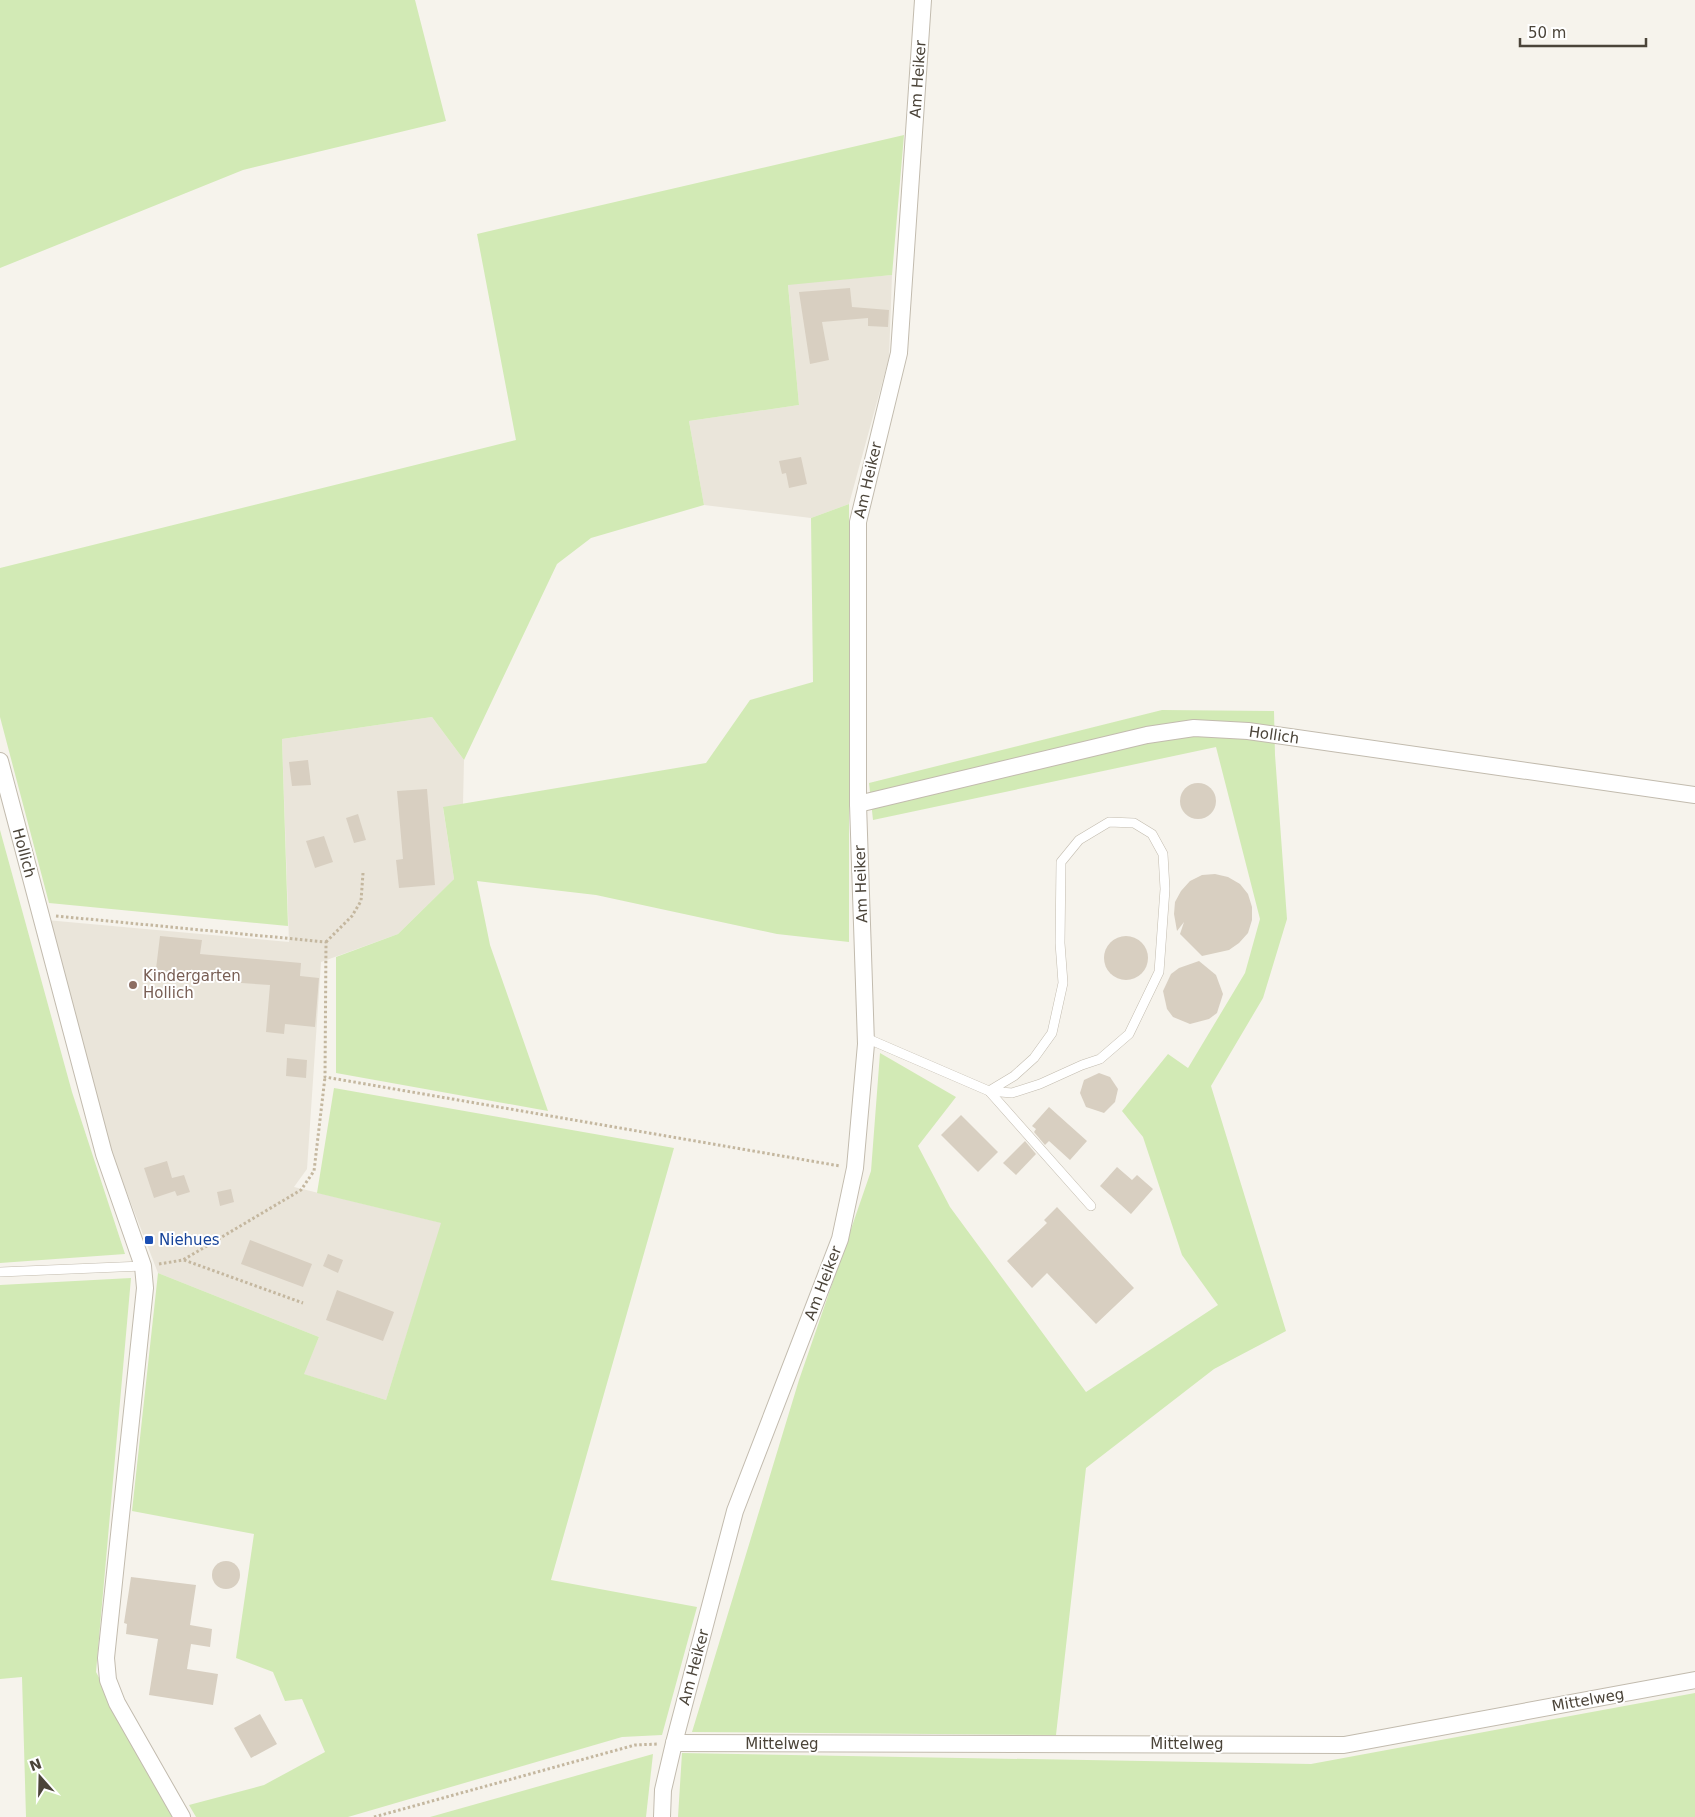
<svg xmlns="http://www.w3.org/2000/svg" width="1695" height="1817" font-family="'DejaVu Sans',sans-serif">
	<rect width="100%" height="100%" fill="#f6f3ec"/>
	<!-- residential -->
	<g fill="#eae5da">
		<polygon points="892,275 889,358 849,504 811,518 704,505 689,421 799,405 788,284"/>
		<polygon points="432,717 464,760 463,804 443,808 454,879 398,934 321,962 307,1169 294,1187 442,1223 386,1400 303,1374 319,1337 158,1273 110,1149 46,920 289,942 282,739"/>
	</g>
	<!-- green -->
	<g fill="#d2eab5">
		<polygon points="0,0 415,0 446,121 243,170 0,268"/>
		<polygon points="904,135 892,275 788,285 799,405 689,421 704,505 591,538 557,564 464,760 432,717 282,739 288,926 49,903 0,717 0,568 516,440 477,234"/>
		<polygon points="849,504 849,942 777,934 596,895 477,881 490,945 548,1111 336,1073 336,957 398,934 454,879 443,807 706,763 750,700 813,682 811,518"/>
		<polygon points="1162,710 1274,711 1275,755 1287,919 1263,998 1211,1086 1286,1331 1214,1369 1086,1468 1056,1735 692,1732 799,1380 871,1171 880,1053 956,1097 918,1146 950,1207 1086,1392 1218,1305 1182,1255 1143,1137 1122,1111 1168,1054 1188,1068 1245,973 1260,919 1216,747 873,820 869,783"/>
		<polygon points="0,830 72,1092 125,1254 0,1263"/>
		<polygon points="334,1088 674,1148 551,1580 697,1607 662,1735 622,1737 348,1817 196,1817 189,1805 264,1785 325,1752 302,1699 285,1701 273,1672 236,1658 254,1534 132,1511 158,1273 319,1337 304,1374 386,1400 441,1223 317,1193"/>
		<polygon points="131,1278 96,1672 173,1817 26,1817 22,1677 0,1679 0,1285"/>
		<polygon points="1695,1693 1695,1817 678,1817 682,1753 1311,1764"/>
		<polygon points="653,1754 646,1817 430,1817"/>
	</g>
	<!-- building -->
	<g fill="#d8cfc1">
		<polygon points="850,288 852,307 889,310 888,327 868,326 868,318 822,322 829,360 810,364 799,292"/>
		<polygon points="801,457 807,484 789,488 786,473 782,474 779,461"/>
		<polygon points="308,760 311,785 292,786 289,762"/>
		<circle cx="1198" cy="801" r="18"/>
		<polygon points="427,789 435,885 399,888 396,860 403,859 397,791"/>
		<polygon points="358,814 366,840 354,843 346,818"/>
		<polygon points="324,836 333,862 315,868 306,841"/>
		<polygon points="1215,874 1228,877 1240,884 1248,894 1252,907 1252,920 1248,933 1239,943 1229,950 1202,956 1180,934 1184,922 1177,931 1174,914 1175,902 1181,891 1190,881 1202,875"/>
		<circle cx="1126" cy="958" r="22"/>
		<polygon points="160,936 202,940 200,954 301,963 300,976 319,978 315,1027 285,1024 284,1034 266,1032 270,985 155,977"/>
		<polygon points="1199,961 1216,975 1223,994 1217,1013 1209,1019 1190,1024 1173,1017 1167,1009 1163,991 1171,974 1179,968"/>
		<polygon points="287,1058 307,1060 306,1078 286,1076"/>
		<polygon points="1099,1073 1110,1077 1118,1089 1115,1102 1104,1113 1086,1107 1080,1093 1084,1080"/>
		<polygon points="1049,1107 1087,1141 1070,1160 1049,1141 1045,1145 1034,1132 1036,1129 1032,1126"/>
		<polygon points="961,1115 998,1152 978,1172 941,1135"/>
		<polygon points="1025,1141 1036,1154 1016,1175 1003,1163"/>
		<polygon points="167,1161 172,1178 184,1175 190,1192 177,1196 175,1191 154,1198 144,1168"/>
		<polygon points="1117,1167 1132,1180 1137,1175 1153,1189 1131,1214 1100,1186"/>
		<polygon points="231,1189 234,1202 220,1206 217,1192"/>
		<polygon points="1057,1207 1134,1288 1096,1324 1047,1273 1032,1288 1007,1261 1047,1223 1044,1220"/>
		<polygon points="250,1240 312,1264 303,1287 241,1264"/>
		<polygon points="328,1254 343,1260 338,1273 323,1266"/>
		<polygon points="337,1290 394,1312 383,1341 326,1320"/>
		<circle cx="226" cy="1575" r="14"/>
		<polygon points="131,1577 196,1585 190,1625 212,1629 210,1647 191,1644 187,1669 218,1674 213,1705 149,1695 158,1639 126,1634 127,1624 124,1623"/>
		<polygon points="260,1714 277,1744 251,1758 234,1728"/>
	</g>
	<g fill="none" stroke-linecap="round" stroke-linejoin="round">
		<defs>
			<g id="service">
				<polyline points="866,1038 989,1091 1014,1076 1034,1058 1052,1033 1063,983 1060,943 1061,862 1079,840 1109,822 1134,823 1152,834 1163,854 1165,889 1159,972 1129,1034 1100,1059 1082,1065 1040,1084 1012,1093 989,1091"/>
				<polyline points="989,1091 1091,1206"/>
				<polyline points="0,1272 143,1266"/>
			</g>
			<g id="minor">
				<polyline points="0,761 104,1154 143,1266 145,1288 106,1658 108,1680 117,1703 182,1817"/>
				<polyline points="858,804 1147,735 1194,728 1248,731 1695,795"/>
				<polyline points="674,1743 1344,1745 1695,1680"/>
				<polyline points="662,1817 663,1790 674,1743 735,1511 840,1239 855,1168 866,1044 858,804 858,522 899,353 923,0"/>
			</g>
		</defs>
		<!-- service casing -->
		<use href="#service" stroke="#c2bbae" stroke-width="10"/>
		<!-- minor casing -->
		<use href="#minor" stroke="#c2bbae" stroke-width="18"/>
		<!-- path -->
		<g stroke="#c4b79f" stroke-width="3" stroke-dasharray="2.5 2.5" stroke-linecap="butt">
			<polyline points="56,916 326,942 325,1077 840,1166"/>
			<polyline points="326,942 352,916 361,901 363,873"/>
			<polyline points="184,1260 303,1303"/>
			<polyline points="159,1264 183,1260 301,1190 314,1171 325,1077"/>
			<polyline points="374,1817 635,1745 659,1744"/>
		</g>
		<!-- service -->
		<use href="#service" stroke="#fff" stroke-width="9"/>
		<!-- minor -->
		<use href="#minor" stroke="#fff" stroke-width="16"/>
	</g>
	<!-- markers -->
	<circle fill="#8d6e63" stroke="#fff" stroke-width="2" cx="133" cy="985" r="5"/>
	<rect fill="#1a4fb4" stroke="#fff" stroke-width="2" x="144" y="1235" width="10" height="10" rx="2.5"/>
	<g text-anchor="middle" stroke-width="4" stroke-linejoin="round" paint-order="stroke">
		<!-- street labels -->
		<g font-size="15" fill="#4b4439" stroke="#fff">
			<text transform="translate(918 79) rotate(-86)" y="5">Am Heiker</text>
			<text transform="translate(868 480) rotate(-77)" y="5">Am Heiker</text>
			<text transform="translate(1274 735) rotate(8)" y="5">Hollich</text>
			<text transform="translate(24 853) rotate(75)" y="5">Hollich</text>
			<text transform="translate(861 884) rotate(-92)" y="5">Am Heiker</text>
			<text transform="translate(823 1283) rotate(-69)" y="5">Am Heiker</text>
			<text transform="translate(694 1667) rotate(-75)" y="5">Am Heiker</text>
			<text transform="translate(1588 1700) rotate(-10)" y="5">Mittelweg</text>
			<text x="782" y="1749">Mittelweg</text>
			<text x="1187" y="1749">Mittelweg</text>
		</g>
		<!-- education labels -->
		<g font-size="15" fill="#785e54" stroke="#fff" text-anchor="start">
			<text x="143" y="981">Kindergarten<tspan x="143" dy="17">Hollich</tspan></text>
		</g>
		<!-- transit labels -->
		<g font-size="15" fill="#164399" stroke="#fff" text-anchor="start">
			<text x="159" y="1245">Niehues</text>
		</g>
	</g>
	<!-- north arrow -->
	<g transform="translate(40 1777) rotate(340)" stroke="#ffffff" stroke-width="4" paint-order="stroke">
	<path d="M0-4L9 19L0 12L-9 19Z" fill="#4b4439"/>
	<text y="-8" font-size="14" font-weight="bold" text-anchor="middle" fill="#4b4439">N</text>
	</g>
	<!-- scale -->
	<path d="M1520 38v8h126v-8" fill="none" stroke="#4b4439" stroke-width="2.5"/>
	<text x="1528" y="38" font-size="15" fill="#4b4439" stroke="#ffffff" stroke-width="4" paint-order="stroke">50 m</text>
</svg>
